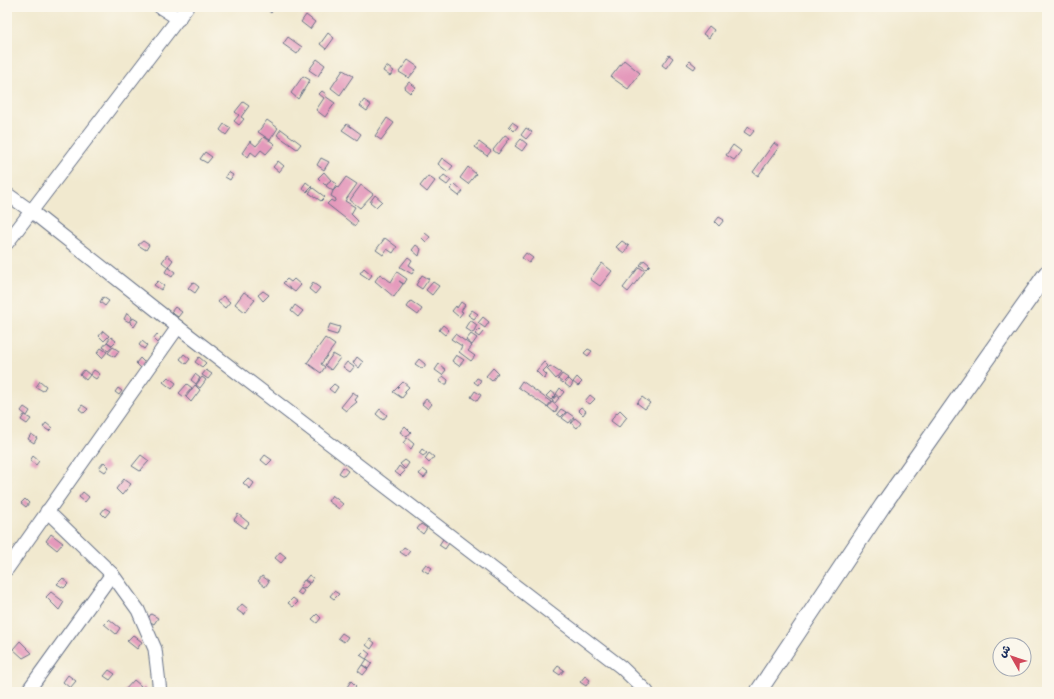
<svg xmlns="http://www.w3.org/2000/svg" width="1054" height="699" font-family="'Gochi Hand','Playpen Sans Arabic',sans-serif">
	<rect width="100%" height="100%" fill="#fbf7ec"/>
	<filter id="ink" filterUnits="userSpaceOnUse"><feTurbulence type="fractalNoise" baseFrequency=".025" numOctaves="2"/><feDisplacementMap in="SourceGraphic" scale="8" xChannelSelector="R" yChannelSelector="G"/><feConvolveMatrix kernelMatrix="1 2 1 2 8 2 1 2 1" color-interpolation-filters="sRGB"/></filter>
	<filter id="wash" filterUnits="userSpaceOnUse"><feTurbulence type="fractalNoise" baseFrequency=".012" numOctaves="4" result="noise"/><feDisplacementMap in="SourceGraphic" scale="16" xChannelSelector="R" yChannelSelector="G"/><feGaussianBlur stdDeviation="0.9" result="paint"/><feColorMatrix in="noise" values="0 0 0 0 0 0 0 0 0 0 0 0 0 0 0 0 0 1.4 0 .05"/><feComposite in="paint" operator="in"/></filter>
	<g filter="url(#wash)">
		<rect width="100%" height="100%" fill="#f1e9cf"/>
		<g id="blocks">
			<!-- building -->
			<g fill="#e499bb">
				<polygon points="264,7 275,7 271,13"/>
				<polygon points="306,15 315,22 310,29 301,22"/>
				<polygon points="709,26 714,30 709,38 703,34"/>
				<polygon points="328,33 334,38 326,49 320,44"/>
				<polygon points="288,37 302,47 297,54 283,44"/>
				<polygon points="669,55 673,58 666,68 662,65"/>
				<polygon points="317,59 325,65 318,76 309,70"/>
				<polygon points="408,60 418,67 409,78 399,72"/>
				<polygon points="624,60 640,73 628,89 611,77"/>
				<polygon points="690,61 696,66 694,69 687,64"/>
				<polygon points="386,66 394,71 390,76 383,71"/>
				<polygon points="343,70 353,76 340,95 331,88"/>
				<polygon points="303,76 310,80 298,99 291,93"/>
				<polygon points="409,82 416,87 410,93 404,88"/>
				<polygon points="322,91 326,94 325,96 335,103 325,117 316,110 324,98 319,94"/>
				<polygon points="364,100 371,105 367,111 360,106"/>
				<polygon points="243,102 249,106 241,117 244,119 239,125 234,121 239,115 235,112"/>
				<polygon points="387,118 394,123 381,140 375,136"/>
				<polygon points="267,120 278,128 270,140 258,132"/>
				<polygon points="512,122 518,126 514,131 509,126"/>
				<polygon points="224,124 231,128 226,135 220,130"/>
				<polygon points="347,124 361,134 357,140 342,130"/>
				<polygon points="748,126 754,131 750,136 744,132"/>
				<polygon points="526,128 532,132 526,139 521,135"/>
				<polygon points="281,129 301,144 297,149 277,135"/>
				<polygon points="505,135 510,138 498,154 493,150"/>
				<polygon points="264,137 275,144 266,154 261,150 256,156 251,152 248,157 242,153 250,141 256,146"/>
				<polygon points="521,139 527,144 522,151 515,146"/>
				<polygon points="479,142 491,151 487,156 475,147"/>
				<polygon points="774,143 779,147 758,176 753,172"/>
				<polygon points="733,145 741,151 734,160 726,155"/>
				<polygon points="205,152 212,157 207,163 200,159"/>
				<polygon points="321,158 329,162 324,170 317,165"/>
				<polygon points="442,158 453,166 448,172 438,164"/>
				<polygon points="278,161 284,166 279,172 273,167"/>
				<polygon points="468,167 476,174 468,184 460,178"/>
				<polygon points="228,172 233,175 230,180 225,177"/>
				<polygon points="324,172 331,180 337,184 333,191 337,187 338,188 346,177 357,184 345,201 355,207 351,214 358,221 355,226 327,204 331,200 334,202 336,199 331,196 333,191 326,186 331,180 325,185 318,178"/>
				<polygon points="444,175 451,180 447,185 440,180"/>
				<polygon points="428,176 435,181 427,192 420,186"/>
				<polygon points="306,182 312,187 307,192 302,188"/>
				<polygon points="455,184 463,191 459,196 450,189"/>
				<polygon points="361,185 373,194 360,208 350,200"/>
				<polygon points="313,188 325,197 321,201 309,193"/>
				<polygon points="375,195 382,201 376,207 370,202"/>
				<polygon points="719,217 724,220 719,226 715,222"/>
				<polygon points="425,233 430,237 426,242 421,237"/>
				<polygon points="385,238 397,247 393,253 387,249 383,255 376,250"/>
				<polygon points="143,241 149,245 146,250 138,245"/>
				<polygon points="622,241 629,246 624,253 616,247"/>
				<polygon points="416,245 421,249 419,256 412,250"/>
				<polygon points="526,253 533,258 529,263 522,258"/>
				<polygon points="167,255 173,260 168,267 162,262"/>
				<polygon points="408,257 412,260 409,265 415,269 412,274 400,267"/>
				<polygon points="644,260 650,265 646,269 640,265"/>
				<polygon points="602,263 612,271 600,286 590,279"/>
				<polygon points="168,267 175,272 172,277 165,272"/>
				<polygon points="639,267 645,271 628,292 623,288"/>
				<polygon points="364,268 372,275 369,279 360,273"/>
				<polygon points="397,272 407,279 404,284 399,281 403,284 394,297 375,281 380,274 391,282"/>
				<polygon points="422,275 429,279 422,289 416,285"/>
				<polygon points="287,279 291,282 294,279 301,285 295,292 283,283"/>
				<polygon points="158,281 164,286 161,290 154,285"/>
				<polygon points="193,282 199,287 195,293 188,288"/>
				<polygon points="433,282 439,286 432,295 426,290"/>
				<polygon points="313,283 320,288 315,294 309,289"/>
				<polygon points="263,291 269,295 263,301 258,295"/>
				<polygon points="244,292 255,300 245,312 235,304"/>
				<polygon points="223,296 230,302 225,308 218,302"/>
				<polygon points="103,297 109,301 105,306 100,302"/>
				<polygon points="411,301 422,309 418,315 407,307"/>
				<polygon points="461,302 465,305 461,311 463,312 459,317 452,311 456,306 457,308"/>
				<polygon points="295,305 303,311 298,317 291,311"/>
				<polygon points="175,307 182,312 178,317 171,312"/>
				<polygon points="472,310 478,314 474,319 468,315"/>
				<polygon points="127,313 132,317 129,322 124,319"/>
				<polygon points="483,317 489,322 485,328 478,323"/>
				<polygon points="133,318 138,321 134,327 130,323"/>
				<polygon points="470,320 477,325 473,333 465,328"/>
				<polygon points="330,324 340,327 337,335 327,332"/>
				<polygon points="443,325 449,330 445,335 439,330"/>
				<polygon points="480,329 483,332 479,337 475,334"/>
				<polygon points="103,331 109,336 104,341 99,336"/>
				<polygon points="157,334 162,339 158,344 153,339"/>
				<polygon points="455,334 472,346 468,351 475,356 471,361 459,352 462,346 451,339"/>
				<polygon points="471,334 477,338 472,345 466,340"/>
				<polygon points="111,337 116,341 112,345 107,342"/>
				<polygon points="325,338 335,345 321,364 325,367 321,373 307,363"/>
				<polygon points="142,341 147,345 144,349 139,345"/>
				<polygon points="107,342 112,346 108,351 103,347"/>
				<polygon points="113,347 119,351 115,357 108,353"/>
				<polygon points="101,348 107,352 102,358 97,353"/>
				<polygon points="588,349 592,351 588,356 584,353"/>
				<polygon points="184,354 190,359 186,364 180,359"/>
				<polygon points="333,354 340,358 331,370 325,365"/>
				<polygon points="456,355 464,360 459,366 452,361"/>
				<polygon points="199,357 206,363 202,367 195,362"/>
				<polygon points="357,357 363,362 359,368 353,363"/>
				<polygon points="140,358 145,363 141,368 136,363"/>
				<polygon points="419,359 425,364 425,367 421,368 415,364"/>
				<polygon points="347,362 354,367 350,372 343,367"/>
				<polygon points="544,362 548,366 543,371 547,375 544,379 536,371"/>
				<polygon points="439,364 446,370 442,375 435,370"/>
				<polygon points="550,366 561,373 556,379 547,369"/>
				<polygon points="493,368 498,373 492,381 486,376"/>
				<polygon points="84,370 90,375 86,380 80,375"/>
				<polygon points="94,370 100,374 96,379 90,375"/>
				<polygon points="206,370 212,374 208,379 202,375"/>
				<polygon points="195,374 200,378 196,384 191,380"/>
				<polygon points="562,374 568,378 563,383 558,379"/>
				<polygon points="443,376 448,380 447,384 444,384 439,381"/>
				<polygon points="168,377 176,383 172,389 163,382"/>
				<polygon points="202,377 206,380 200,388 196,385"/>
				<polygon points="577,377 582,382 578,386 573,382"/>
				<polygon points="477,378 481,380 478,385 474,382"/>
				<polygon points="569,379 573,383 570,388 565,384"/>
				<polygon points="40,381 46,386 43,391 36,387"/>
				<polygon points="522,381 551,402 547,407 518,387"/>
				<polygon points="403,382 409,387 404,392 406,393 402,398 393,392"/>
				<polygon points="187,384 192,388 184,397 179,393"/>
				<polygon points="334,384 338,387 334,393 329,389"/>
				<polygon points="195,385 200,390 191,402 186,397"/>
				<polygon points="118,388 122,391 119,395 115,392"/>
				<polygon points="560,388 564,392 560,397 556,394"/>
				<polygon points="475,391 481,395 477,401 471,397"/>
				<polygon points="551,391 556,395 551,400 546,396"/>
				<polygon points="353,392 358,396 355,400 357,402 346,411 341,407"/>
				<polygon points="590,395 595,399 590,404 585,401"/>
				<polygon points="556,396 559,398 555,403 552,401"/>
				<polygon points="642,397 650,403 645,409 637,403"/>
				<polygon points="426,399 432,404 428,409 422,404"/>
				<polygon points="552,402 558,407 555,413 548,407"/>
				<polygon points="82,405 88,409 84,413 79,409"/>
				<polygon points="24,407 30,411 27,416 21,411"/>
				<polygon points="581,407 586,411 583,415 578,410"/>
				<polygon points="380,409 387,415 383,420 376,414"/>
				<polygon points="561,409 566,412 561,417 557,414"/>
				<polygon points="620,410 627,417 619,427 611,421 615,414 616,414"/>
				<polygon points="567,412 574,417 569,423 562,418"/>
				<polygon points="24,415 31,419 27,424 21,420"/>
				<polygon points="575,418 581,423 577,428 571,423"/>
				<polygon points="46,423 52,428 49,431 43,427"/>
				<polygon points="405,426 411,432 407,437 400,432"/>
				<polygon points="31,434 37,438 34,443 28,439"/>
				<polygon points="407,438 414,444 411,449 403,443"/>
				<polygon points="422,449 427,453 423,456 419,453"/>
				<polygon points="429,453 434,457 429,463 425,459"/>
				<polygon points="141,455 149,461 140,471 132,466"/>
				<polygon points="265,455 272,460 267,465 261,460"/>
				<polygon points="33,456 39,461 36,465 30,461"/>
				<polygon points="405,460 409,463 405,469 400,464"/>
				<polygon points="104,462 109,467 105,472 99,468"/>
				<polygon points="399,466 405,471 400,476 395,472"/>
				<polygon points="343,467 348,471 344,476 339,473"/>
				<polygon points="423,469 428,473 424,478 419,474"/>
				<polygon points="248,478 254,483 250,489 243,483"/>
				<polygon points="124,479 131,484 122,495 116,489"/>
				<polygon points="83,492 89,497 85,502 79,497"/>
				<polygon points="332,495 343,504 339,509 328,501"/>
				<polygon points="25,499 29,503 26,507 21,503"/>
				<polygon points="105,508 110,511 105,517 101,513"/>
				<polygon points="238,514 249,523 245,528 234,520"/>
				<polygon points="421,524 427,528 423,534 417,529"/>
				<polygon points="51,534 63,543 57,550 46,541"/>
				<polygon points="443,539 449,543 445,549 439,545"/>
				<polygon points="404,547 410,551 406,556 400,552"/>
				<polygon points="280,552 286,557 281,563 275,558"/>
				<polygon points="426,564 432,568 428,573 422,569"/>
				<polygon points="309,575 313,578 310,583 305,580"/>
				<polygon points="262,576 269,581 265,587 258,581"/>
				<polygon points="63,578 68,584 64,588 57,584"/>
				<polygon points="304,580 309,584 304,589 300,586"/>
				<polygon points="300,588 304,591 301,595 297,592"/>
				<polygon points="334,591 339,594 334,599 330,596"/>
				<polygon points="51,592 64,602 59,610 46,597"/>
				<polygon points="293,598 298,602 293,607 288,603"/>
				<polygon points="242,604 248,609 244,615 237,610"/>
				<polygon points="151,614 158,618 154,624 147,620"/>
				<polygon points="317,614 321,618 317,623 312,619"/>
				<polygon points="109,619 120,628 116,634 104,624"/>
				<polygon points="342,633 348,637 344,642 338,638"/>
				<polygon points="133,635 142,642 137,649 127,641"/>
				<polygon points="370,639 375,643 371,649 366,645"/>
				<polygon points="20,641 32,653 23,658 13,649"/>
				<polygon points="365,650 370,654 366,659 360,655"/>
				<polygon points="367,659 372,663 368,669 363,665"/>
				<polygon points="362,665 368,669 363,675 358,671"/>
				<polygon points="558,666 564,670 560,675 554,671"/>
				<polygon points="109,670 115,674 110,680 104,676"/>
				<polygon points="68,675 76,681 70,688 63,682"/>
				<polygon points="585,676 590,680 586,686 580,682"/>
				<polygon points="134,680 141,686 136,692 123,692"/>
				<polygon points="351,681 356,686 352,691 347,687"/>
				<polygon points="144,686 148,692 138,692"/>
			</g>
		</g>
	</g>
	<g filter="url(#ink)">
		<use href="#blocks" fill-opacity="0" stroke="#667086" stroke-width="1"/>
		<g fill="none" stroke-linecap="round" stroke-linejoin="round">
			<defs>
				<g id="minor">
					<polyline points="160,7 179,19"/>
					<polyline points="7,194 31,211 178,327 621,667 647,692"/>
					<polyline points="7,243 187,7"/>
					<polyline points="47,511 112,574 138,610 155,649 160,692"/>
					<polyline points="7,569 178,327"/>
					<polyline points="27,692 112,574"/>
				</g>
				<polyline id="major" points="758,692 883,505 1047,273"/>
			</defs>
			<!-- minor casing -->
			<use href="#minor" stroke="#667086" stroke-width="15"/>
			<!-- major casing -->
			<use href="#major" stroke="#667086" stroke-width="18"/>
			<!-- minor -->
			<use href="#minor" stroke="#fff" stroke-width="13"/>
			<!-- major -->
			<use href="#major" stroke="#fff" stroke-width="16"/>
		</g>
	</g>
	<!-- margin -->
	<rect width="1054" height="699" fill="none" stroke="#fbf7ec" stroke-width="24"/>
	<!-- north arrow -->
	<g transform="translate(1012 657) rotate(309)"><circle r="19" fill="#fbf7ec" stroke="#a1a7b3"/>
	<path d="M0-3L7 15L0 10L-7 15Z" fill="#d1495b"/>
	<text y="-6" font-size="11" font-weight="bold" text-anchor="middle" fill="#1b2f5e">ش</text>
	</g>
</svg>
